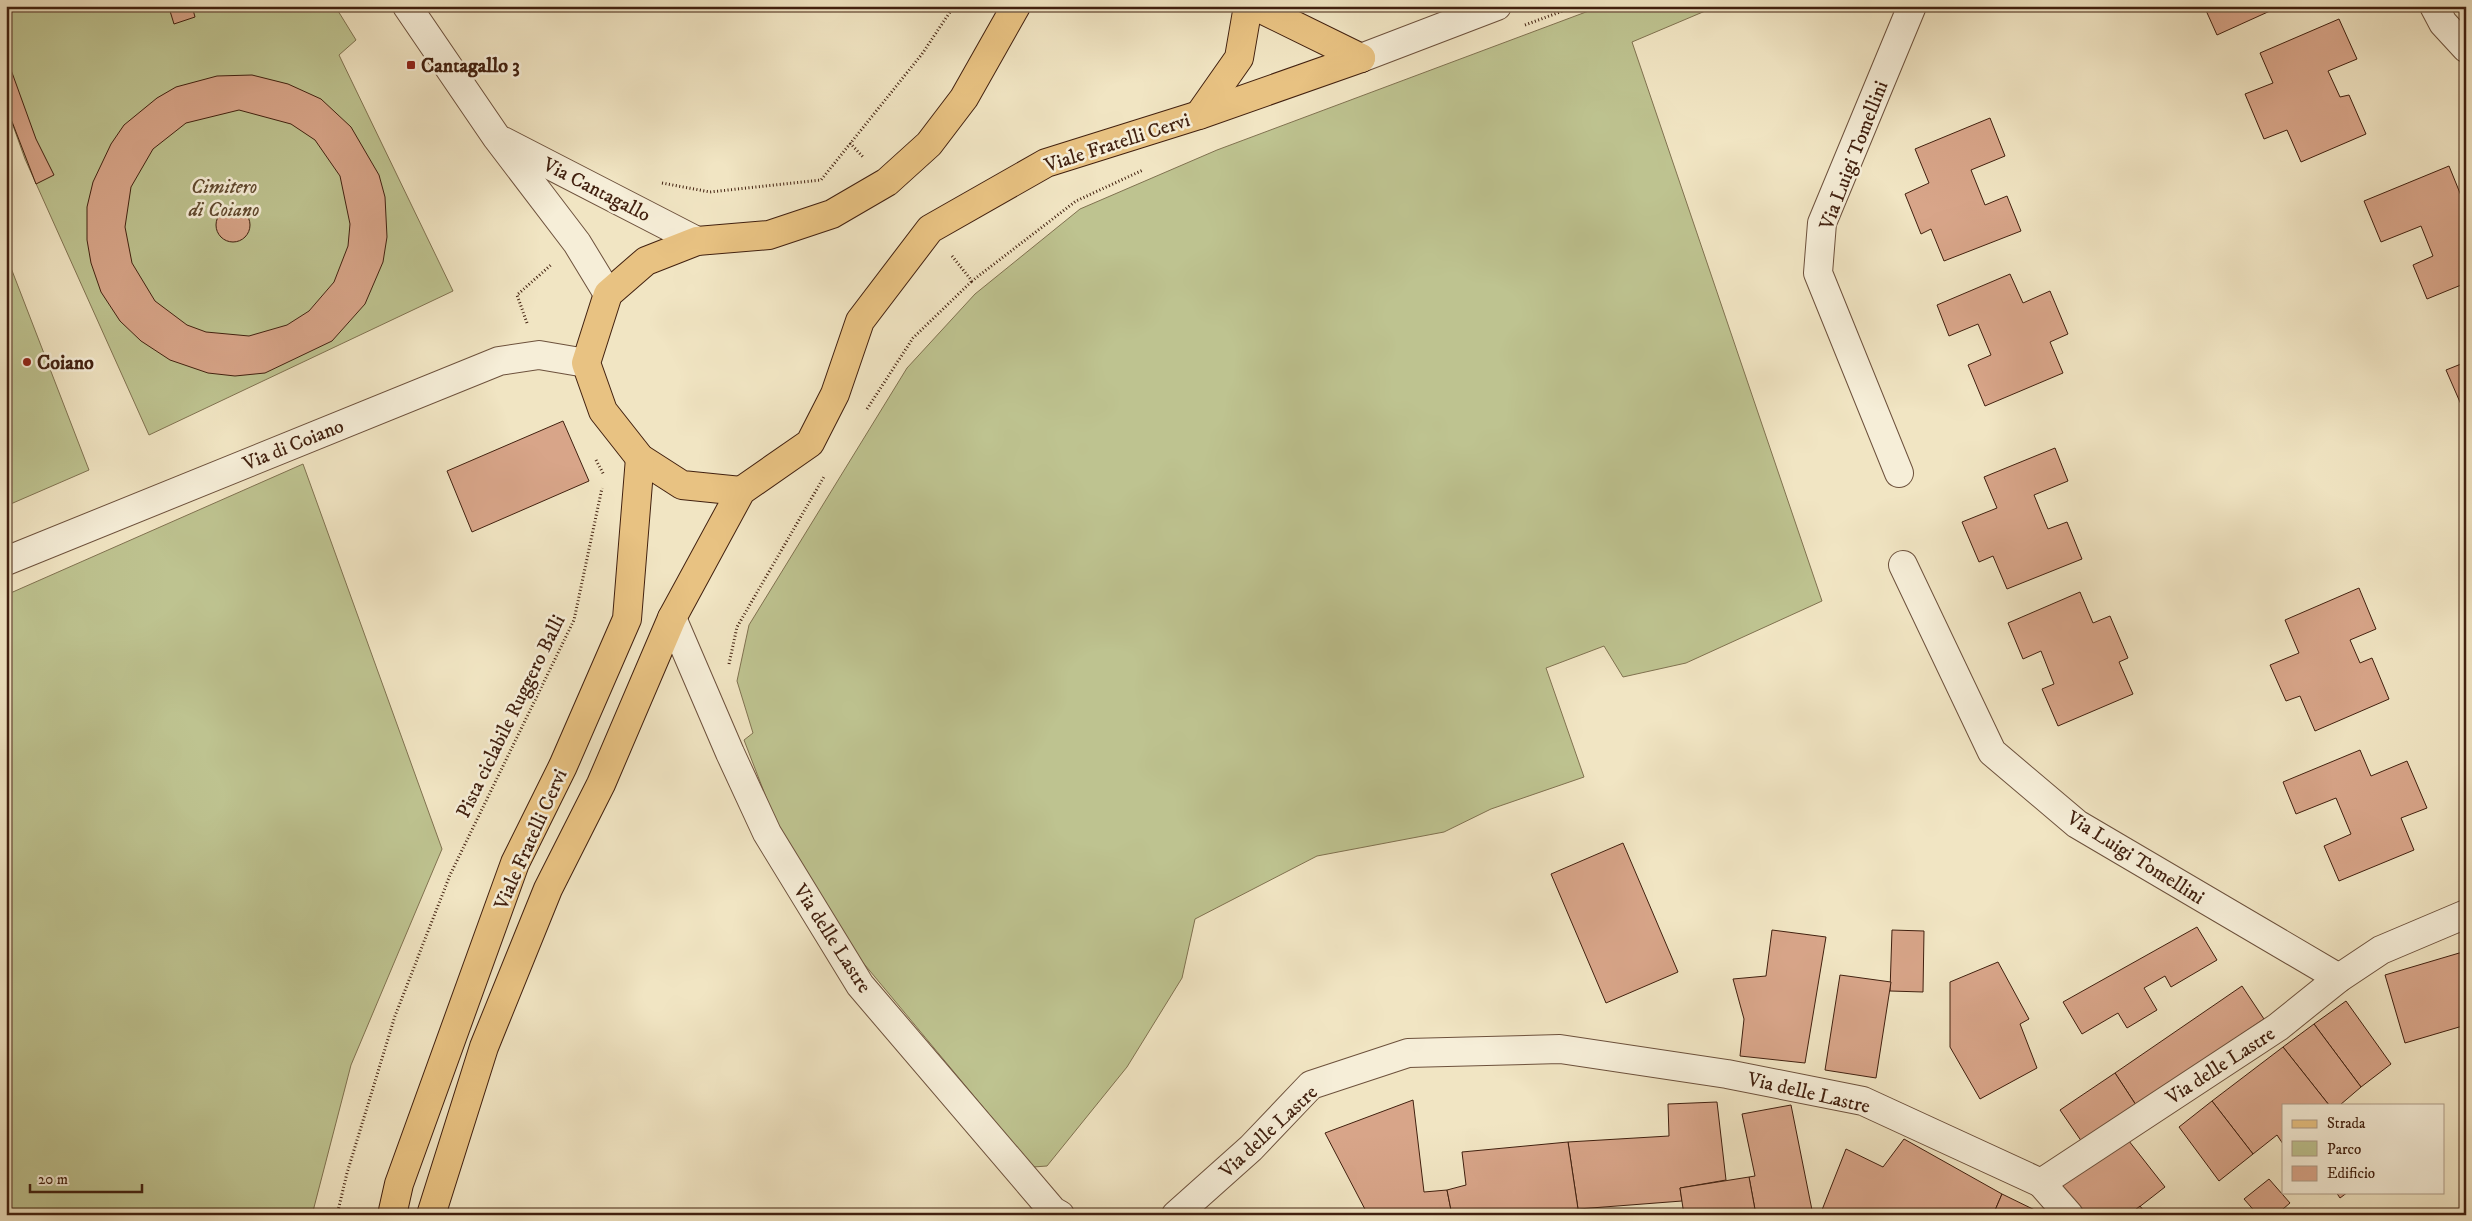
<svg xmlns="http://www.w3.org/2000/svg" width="2472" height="1221" font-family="'IM FELL DW Pica',serif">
	<rect width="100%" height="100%" fill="#f1e5c3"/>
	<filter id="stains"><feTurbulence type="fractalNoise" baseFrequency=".004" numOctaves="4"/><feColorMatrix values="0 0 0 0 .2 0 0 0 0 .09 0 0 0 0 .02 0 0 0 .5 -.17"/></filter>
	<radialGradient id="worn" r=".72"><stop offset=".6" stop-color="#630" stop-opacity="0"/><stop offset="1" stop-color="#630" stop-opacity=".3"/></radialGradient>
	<!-- green -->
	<g fill="#bec390" stroke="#807250">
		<polygon points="6,6 335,6 356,40 339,55 453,291 149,435 25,159 6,106"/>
		<polygon points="1602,6 1717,6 1632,42 1822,601 1686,663 1623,677 1604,646 1546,668 1584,777 1491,809 1444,832 1317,856 1195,919 1182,978 1127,1067 1047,1166 1033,1167 855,953 776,823 744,740 753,733 737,681 749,625 907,368 975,294 1080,209 1217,150"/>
		<polygon points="6,255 89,470 6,506"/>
		<polygon points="303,464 442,849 351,1065 312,1215 6,1215 6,595"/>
	</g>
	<!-- building -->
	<g fill="#d8a589" stroke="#41200f" fill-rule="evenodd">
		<polygon points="184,6 192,6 195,17 174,24 170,11"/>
		<polygon points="2204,6 2281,6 2217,35"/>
		<polygon points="2339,19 2357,59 2328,71 2340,97 2349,95 2366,134 2301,162 2287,130 2264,139 2245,94 2273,83 2260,53"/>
		<polygon points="6,56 36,139 54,175 36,184 6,106"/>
		<path d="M252,75L288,84L321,99L351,127L379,175L385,197L387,237L383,262L365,304L332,341L265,373L235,376L208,373L170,360L141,341L120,321L101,292L91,263L87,240V207L93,182L111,144L124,125L157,98L176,87L217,76ZM239,110L291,124L315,140L340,176L350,224L348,246L334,282L309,311L287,325L249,336L206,332L187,325L155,301L132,263L125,227L131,187L153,149L186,123Z"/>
		<polygon points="1990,118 2005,156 1971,170 1985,205 2007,196 2021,231 1944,261 1931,229 1921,234 1905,194 1929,183 1915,149"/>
		<polygon points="2449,166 2462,198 2466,196 2466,283 2427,299 2413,265 2433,256 2421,226 2381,242 2364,201"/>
		<circle cx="233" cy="225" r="17"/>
		<polygon points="2010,274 2023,303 2050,291 2068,334 2050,342 2063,373 1985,406 1968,365 1991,355 1978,324 1949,336 1937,305"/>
		<polygon points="2466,362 2466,408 2463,409 2446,370"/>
		<polygon points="563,421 589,481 472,532 447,471"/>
		<polygon points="2055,448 2068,481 2034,495 2048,529 2067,522 2082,559 2007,589 1993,556 1979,562 1962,522 1997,508 1984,477"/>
		<polygon points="2359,588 2376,629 2350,640 2360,663 2372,658 2389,699 2315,731 2300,696 2286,701 2270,665 2299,653 2285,620"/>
		<polygon points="2080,592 2093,623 2110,616 2128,658 2119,662 2133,694 2058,726 2042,689 2054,684 2041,651 2023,659 2008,623"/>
		<polygon points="2360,750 2371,776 2407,761 2427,808 2401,818 2414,850 2339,881 2324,846 2351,834 2336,798 2296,814 2283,782"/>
		<polygon points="1623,843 1678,972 1606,1003 1551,874"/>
		<polygon points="2197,927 2217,960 2171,987 2165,976 2144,988 2157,1010 2127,1028 2118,1013 2082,1034 2063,1002"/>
		<polygon points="1772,930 1826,937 1805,1063 1740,1056 1744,1019 1733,979 1766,976"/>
		<polygon points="1892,930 1924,931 1923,992 1890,991"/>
		<polygon points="2466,951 2466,1025 2405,1043 2385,975"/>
		<polygon points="1998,962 2029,1019 2020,1024 2037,1068 1980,1099 1950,1047 1950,982"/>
		<polygon points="1840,975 1891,982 1876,1078 1825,1070"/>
		<polygon points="2242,986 2264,1019 2136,1105 2115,1073"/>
		<polygon points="2346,1001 2391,1064 2361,1087 2314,1024"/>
		<polygon points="2314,1024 2361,1087 2340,1105 2329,1105 2283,1047"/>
		<polygon points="2283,1047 2329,1105 2283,1105 2283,1144 2277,1135 2253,1154 2212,1101"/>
		<polygon points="2115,1073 2136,1105 2082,1142 2060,1110"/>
		<polygon points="1413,1100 1424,1192 1447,1190 1452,1215 1368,1215 1325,1133"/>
		<polygon points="2212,1101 2253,1154 2219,1181 2179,1127"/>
		<polygon points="1717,1102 1726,1180 1680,1188 1682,1201 1578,1209 1568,1142 1669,1136 1668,1104"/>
		<polygon points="1791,1105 1813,1215 1756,1215 1749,1177 1755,1176 1742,1114"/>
		<polygon points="2125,1136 2165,1187 2129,1215 2079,1215 2058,1188"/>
		<polygon points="1904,1139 2002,1194 1993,1215 1820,1215 1846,1149 1883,1167"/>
		<polygon points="1568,1142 1578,1209 1534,1215 1452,1215 1447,1190 1466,1185 1462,1152"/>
		<polygon points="1749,1177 1756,1215 1684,1215 1680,1188"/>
		<polygon points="2269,1179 2290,1203 2276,1215 2258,1215 2244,1199"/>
		<polygon points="2336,1192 2348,1192 2340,1198"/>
		<polygon points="2002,1194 2045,1215 1993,1215"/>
		<polygon points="2140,1206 2147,1215 2129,1215"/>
		<polygon points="2466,1209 2466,1215 2448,1215"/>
	</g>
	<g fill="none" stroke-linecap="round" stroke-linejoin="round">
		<defs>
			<g id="street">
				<polyline points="407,6 497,138 577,243 608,294"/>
				<polyline points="2434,6 2443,23 2466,48"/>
				<polyline points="1361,58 1497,6"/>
				<polyline points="503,141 697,241"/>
				<polyline points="1899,473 1818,273 1822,223 1912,6"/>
				<polyline points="6,561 499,361 539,355 586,363"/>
				<polyline points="1903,565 1992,752 2077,824 2339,978"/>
				<polyline points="672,618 730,753 767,833 860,985 1053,1211 1060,1215"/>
				<polyline points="2041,1183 2069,1215"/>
				<polyline points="1176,1215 1251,1148 1311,1085 1408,1053 1560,1049 1727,1074 1863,1101 2041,1183 2278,1027 2339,978 2381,950 2466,914"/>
			</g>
			<g id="primary">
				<polyline points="1255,6 1361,58"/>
				<polyline points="1199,115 1239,58 1248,6"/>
				<polyline points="741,491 682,485 640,458 603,411 586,363 608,294 646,261 697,241 769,235 832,214 887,182 929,144 964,98 1016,6"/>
				<polyline points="392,1215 399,1184 515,863 563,766 627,619 640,458"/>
				<polyline points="431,1215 484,1047 548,889 601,784 672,618 741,491 810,443 835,394 860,321 930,229 1046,163 1199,115 1361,58"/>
			</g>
		</defs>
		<!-- street casing -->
		<use href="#street" stroke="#6d513c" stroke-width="30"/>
		<!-- primary casing -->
		<use href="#primary" stroke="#41200f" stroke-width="30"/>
		<!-- path -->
		<g stroke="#41200f" stroke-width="3" stroke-dasharray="1 2.5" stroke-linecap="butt">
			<polyline points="1525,25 1576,6"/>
			<polyline points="850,143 863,157"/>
			<polyline points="662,183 710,192 821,180 922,54 954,6"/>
			<polyline points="952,256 972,281 1076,201 1143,170"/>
			<polyline points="527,323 517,295 552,264"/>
			<polyline points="867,409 913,338 972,281"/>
			<polyline points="596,460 604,475"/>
			<polyline points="729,664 737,627 825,475"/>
			<polyline points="337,1215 347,1173 395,1016 450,875 574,620 602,488"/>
		</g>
		<!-- street -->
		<use href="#street" stroke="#f6eed8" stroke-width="28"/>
		<!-- primary -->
		<use href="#primary" stroke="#e8c282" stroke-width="28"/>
	</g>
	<!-- markers -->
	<g fill="#8f2418" stroke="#f6eed8" stroke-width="2">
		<rect x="406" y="60" width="10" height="10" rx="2.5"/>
		<circle cx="27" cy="362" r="5"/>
	</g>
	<g text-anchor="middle" stroke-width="5" stroke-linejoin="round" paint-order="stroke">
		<!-- poi labels -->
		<g font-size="20" font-weight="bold" fill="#41200f" stroke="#f6eed8" text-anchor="start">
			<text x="421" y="72">Cantagallo 3</text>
			<text x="37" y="369">Coiano</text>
		</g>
		<!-- street labels -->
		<g font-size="20" fill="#41200f" stroke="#f6eed8">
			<text transform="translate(1117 142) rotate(-18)" y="7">Viale Fratelli Cervi</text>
			<text transform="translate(1853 155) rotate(-69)" y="7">Via Luigi Tomellini</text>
			<text transform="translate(597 189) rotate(27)" y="7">Via Cantagallo</text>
			<text transform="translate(293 444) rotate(-22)" y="7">Via di Coiano</text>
			<text transform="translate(510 716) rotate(-64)" y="7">Pista ciclabile Ruggero Balli</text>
			<text transform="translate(530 839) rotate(-66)" y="7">Viale Fratelli Cervi</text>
			<text transform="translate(2136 857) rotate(32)" y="7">Via Luigi Tomellini</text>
			<text transform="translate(833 938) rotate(57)" y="7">Via delle Lastre</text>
			<text transform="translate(2220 1065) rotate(-33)" y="7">Via delle Lastre</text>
			<text transform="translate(1809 1092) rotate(13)" y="7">Via delle Lastre</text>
			<text transform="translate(1268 1131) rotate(-43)" y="7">Via delle Lastre</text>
		</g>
		<!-- park labels -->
		<g font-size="20" font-style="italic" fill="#60492f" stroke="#f6eed8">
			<text x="224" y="193">Cimitero<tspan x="224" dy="23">di Coiano</tspan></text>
		</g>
	</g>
	<!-- margin -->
	<rect width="2472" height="1221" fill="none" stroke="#f1e5c3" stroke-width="25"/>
	<rect x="8" y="8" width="2457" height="1206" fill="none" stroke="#41200f" stroke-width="2.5"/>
	<rect x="12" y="12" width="2447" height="1196" fill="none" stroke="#41200f"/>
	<!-- legend -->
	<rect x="2282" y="1104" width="162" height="90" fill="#f6eed8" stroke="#ae9c88"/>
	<rect x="2292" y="1120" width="25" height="8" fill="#e8c282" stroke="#ae9c88"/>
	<text x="2327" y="1128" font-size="15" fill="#41200f">Strada</text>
	<rect x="2292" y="1141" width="25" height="15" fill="#bec390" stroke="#ae9c88"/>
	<text x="2327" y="1154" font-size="15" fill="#41200f">Parco</text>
	<rect x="2292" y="1166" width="25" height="15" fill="#d8a589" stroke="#ae9c88"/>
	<text x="2327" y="1178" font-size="15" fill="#41200f">Edificio</text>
	<!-- scale -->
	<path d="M30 1184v8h112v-8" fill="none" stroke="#41200f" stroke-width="2.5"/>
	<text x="38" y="1184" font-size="15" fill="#41200f" stroke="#f6eed8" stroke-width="4" paint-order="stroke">20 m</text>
	<rect width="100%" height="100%" filter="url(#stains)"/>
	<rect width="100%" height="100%" fill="url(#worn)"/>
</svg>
